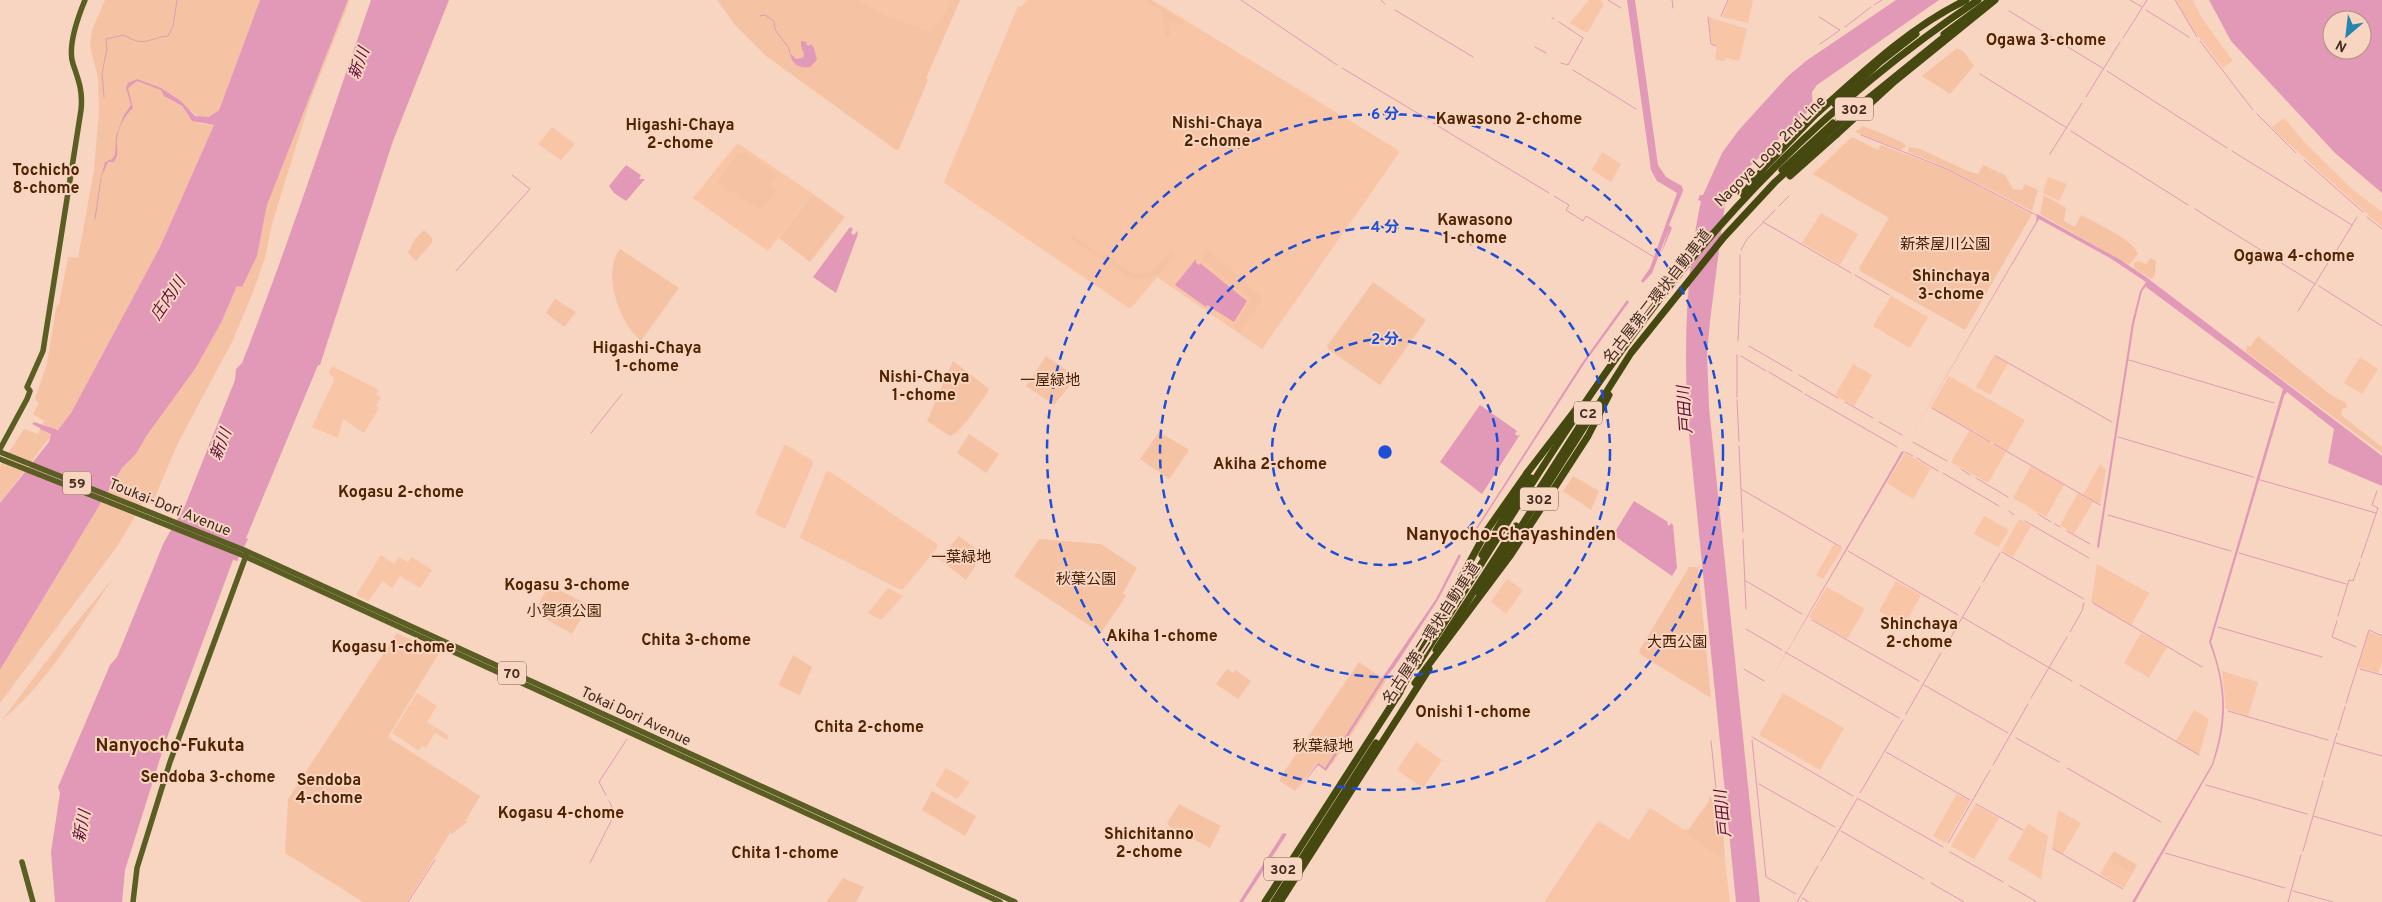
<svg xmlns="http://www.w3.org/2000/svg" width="2382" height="902" font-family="Overpass,'Noto Sans JP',sans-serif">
	<rect width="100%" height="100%" fill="#f8d5c1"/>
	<!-- built -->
	<g fill="#f8c5a6">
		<polygon points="811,0 960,0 926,78"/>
		<polygon points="1027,0 1152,0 1398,150 1399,153 1262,349 1157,277 1132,307 1129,308 946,184 944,182 1018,6 1021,7"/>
		<polygon points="1589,0 1600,0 1604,4 1588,32 1585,32 1570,23"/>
		<polygon points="1729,0 1753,0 1748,23 1722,17"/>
		<polygon points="2176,0 2193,0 2201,17 2233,61 2223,68 2192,28"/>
		<polygon points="1708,17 1747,29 1739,61 1726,58 1725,61 1715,60 1717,46 1712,44"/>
		<polygon points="2284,118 2307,145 2353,190 2382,212 2382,227 2276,132 2272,127"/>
		<polygon points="552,127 575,144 561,160 538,144"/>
		<polygon points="739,144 813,194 768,251 693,198 736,145"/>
		<polygon points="1602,152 1621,164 1611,182 1592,170"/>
		<polygon points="2048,177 2067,184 2059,201 2043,193"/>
		<polygon points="1821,213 1858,234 1840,265 1802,243"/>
		<polygon points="1891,296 1928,317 1910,348 1873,326"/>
		<polygon points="1994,355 2008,363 1990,395 1976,387"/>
		<polygon points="2360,357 2378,369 2362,394 2344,383"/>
		<polygon points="1853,364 1872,375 1854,406 1835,395"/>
		<polygon points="332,366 379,390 376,395 381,397 376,406 379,408 364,433 343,419 338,438 312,427 333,383 334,378 329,373"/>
		<polygon points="1949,376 2025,420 2007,451 1931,407"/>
		<polygon points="1969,431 2006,452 1988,483 1951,462"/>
		<polygon points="784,445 786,445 812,460 813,464 785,529 757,515 756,512"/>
		<polygon points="1905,453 1931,468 1913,499 1887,483"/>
		<polygon points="2100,464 2106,470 2100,504 2083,495"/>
		<polygon points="2031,466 2064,485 2046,517 2013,498"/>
		<polygon points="829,471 937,544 937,548 904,588 901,590 800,538 826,472"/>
		<polygon points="2078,493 2093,502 2074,534 2060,525"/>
		<polygon points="1984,516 2009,530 1998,547 1974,534"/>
		<polygon points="2019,519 2031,526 2013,557 2002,550"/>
		<polygon points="1834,544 1842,549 1823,579 1816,575"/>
		<polygon points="381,555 394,564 399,557 408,562 412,557 432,570 420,588 400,576 392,588 383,581 368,601 356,595"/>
		<polygon points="2097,564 2149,593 2131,625 2091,602"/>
		<polygon points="1507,579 1523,590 1506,614 1491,602"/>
		<polygon points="1896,581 1921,595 1904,626 1879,611"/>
		<polygon points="1827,587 1865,609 1847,639 1809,617"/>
		<polygon points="888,588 903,596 881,620 868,613"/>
		<polygon points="2369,632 2382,637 2382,662 2378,673 2358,667"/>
		<polygon points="2141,633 2167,647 2149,678 2124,663"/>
		<polygon points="2222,671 2258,682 2248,716 2226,709"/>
		<polygon points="417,693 437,706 427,722 449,736 447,740 435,733 426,748 422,746 419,751 392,733"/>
		<polygon points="1783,693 1844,728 1820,770 1759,735"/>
		<polygon points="2194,710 2209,719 2199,755 2176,741"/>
		<polygon points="1416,742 1442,760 1423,788 1397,770"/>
		<polygon points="946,768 970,782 957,799 937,787 936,784"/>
		<polygon points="1957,794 1970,801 1946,843 1933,836"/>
		<polygon points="1975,805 1999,818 1974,859 1951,846"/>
		<polygon points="1650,808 1688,832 1687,835 1725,861 1730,902 1544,902 1598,821 1629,840"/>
		<polygon points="2058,810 2081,823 2063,854 2052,848"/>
		<polygon points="2028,824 2048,836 2041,879 2008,859"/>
		<polygon points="2108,860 2132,874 2124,888 2100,874"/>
	</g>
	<!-- green -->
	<g fill="#f5c3a4">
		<polygon points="105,0 260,0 219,110 209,117 200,118 161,88 168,99 182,106 188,116 201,124 214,125 160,247 71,413 62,427 55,430 43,424 44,421 33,414 39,403 35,399 47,363 56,308 59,304 68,257 78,258 94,170 99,112 98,78 90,46 92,30"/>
		<polygon points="348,0 350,0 310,101 272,224 265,258 253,292 232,342 178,443 152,504 144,502 116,548 0,703 0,670 122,468 136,454 147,435 195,369 221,323 237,286 257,256 267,205"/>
		<path d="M717,0H858L886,16L928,31C940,29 946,10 950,0H960L926,78L928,80L899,149L896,150L766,56L735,25Z"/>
		<polygon points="1145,0 1150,0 1183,21 1181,26 1171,21 1170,35 1166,38 1162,11"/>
		<polygon points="1957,48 1964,52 1974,66 1950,94 1922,76"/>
		<polygon points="1863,126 1900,141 1906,146 1901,150 1855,132"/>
		<polygon points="1852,137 1878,150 1881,145 1948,170 2032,214 1965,330 1860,271 1859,268 1889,218 1813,174"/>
		<polygon points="1909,147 1920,149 1970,172 1978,174 1983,165 2005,175 2013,189 2022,190 2025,184 2038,190 2032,211 1947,168 1908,152"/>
		<polygon points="745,152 778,175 771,185 777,190 761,210 717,183 737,154"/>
		<polygon points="813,194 845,217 810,262 779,238"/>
		<path d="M2044,195L2066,208L2064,221L2075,227L2081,215C2095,223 2133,239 2138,254L2129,265L2040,214Z"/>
		<polygon points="424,230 432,238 432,243 416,261 408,253 415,239"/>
		<polygon points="1072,236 1135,274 1152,271 1171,251 1175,255 1158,275 1141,280 1126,275 1071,239"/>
		<path d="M620,249L679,288L641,341C620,324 601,273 620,249Z"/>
		<polygon points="1207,249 1261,297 1261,301 1242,329 1242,332 1239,332 1234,327 1251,300 1204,261 1201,257"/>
		<polygon points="2151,258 2156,261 2155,275 2151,279 2134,268 2134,263 2139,261 2146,264"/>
		<polygon points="1373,282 1426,320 1380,385 1328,349 1327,346"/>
		<polygon points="555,299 576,312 564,327 546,313"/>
		<polygon points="2258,336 2331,395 2346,403 2347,407 2342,409 2341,415 2382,447 2382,453 2246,352 2247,345 2250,347"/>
		<polygon points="1046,356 1074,375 1075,379 1054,405 1026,386"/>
		<path d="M953,361L988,388V392C980,402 961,433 950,436L927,421Z"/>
		<polygon points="24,429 38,434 40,429 51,434 50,437 0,503 0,466"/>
		<polygon points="1159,432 1188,449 1188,452 1169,479 1140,459"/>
		<polygon points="969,434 999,454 986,473 957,453"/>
		<polygon points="1573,476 1599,491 1591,510 1563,491"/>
		<polygon points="959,536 983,554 966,580 939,559"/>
		<polygon points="1039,539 1101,544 1137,568 1123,593 1126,596 1101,633 1014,576"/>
		<polygon points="1689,567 1698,567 1711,698 1641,655 1639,651"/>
		<path d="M113,578C80,627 48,682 2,720L67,634Z"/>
		<polygon points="551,586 589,605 572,634 534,612 548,587"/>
		<polygon points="397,633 439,653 388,737 480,796 466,820 463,818 467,822 452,834 449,831 450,833 407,902 363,902 285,853 288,799"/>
		<polygon points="793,655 812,667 800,695 780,686 779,684"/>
		<polygon points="1359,662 1386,681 1333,763 1325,768 1317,763 1295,791 1280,781 1280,778"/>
		<polygon points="1227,669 1233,673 1235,670 1251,681 1238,699 1216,684"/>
		<polygon points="932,791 976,816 965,836 922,810"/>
		<path d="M1709,796C1724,806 1724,844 1725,861L1686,834L1688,832L1685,830L1689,829L1709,801Z"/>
		<polygon points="1179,804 1221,826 1210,848 1169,826 1167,823"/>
		<polygon points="2114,851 2137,865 2132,874 2108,860"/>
		<polygon points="843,878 864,887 856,902 826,902"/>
	</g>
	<!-- water -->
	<g fill="#e299b7" fill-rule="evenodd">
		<path d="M260,0H348L267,205L257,256L242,287L237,286L221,323L195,369L147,435L136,454L122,468L0,670V503L49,442L51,434L40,429V428L32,424L34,422L58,430L71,413L160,247L214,125L192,121L182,106L164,96L161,90L137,81L128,88L133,108C125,115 118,128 117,139C116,149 120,153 114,162H108L101,178L105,162L112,159L115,155L116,136L124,115L131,105L126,88L128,83L137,79L161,88L181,101L195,116L209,117L219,110Z"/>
		<path d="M371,0H449L393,141L320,365H318L246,538L248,539L237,561L233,560L164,746L125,870L122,902H55L51,852L60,793L58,787L110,665L117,657L164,542L184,508L235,380L236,369L242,363C289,243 329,121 371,0Z"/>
		<polygon points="1627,0 1635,0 1658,165 1666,177 1682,186 1683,191 1669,225 1672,228 1661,254 1669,229 1652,273 1643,283 1641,281 1650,268 1677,193 1657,181 1651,170"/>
		<path d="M1896,0H1939L1817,85L1812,92L1813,107L1734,181L1725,203L1710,321L1707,355L1709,407L1760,902H1736L1688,424C1684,349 1685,275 1701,201L1698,200L1700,195H1703L1722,153L1738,131L1787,77L1806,61Z"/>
		<path d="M2209,0H2382V193L2335,153L2231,41ZM2332,20H2362V50H2332Z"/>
		<path d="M801,41L807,42L806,44L809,46L811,44L814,48L817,60L810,67C799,69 791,63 790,53L796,59L803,58L804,54L801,46Z"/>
		<polygon points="626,165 641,175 639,179 645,179 626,201 614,193 609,186"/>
		<path d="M2037,214L2119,259L2146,277L2382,456V486L2328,463L2334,429L2287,392L2284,396L2211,642C2227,687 2229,719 2213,765L2135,902H2132L2212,764C2226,720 2226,686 2209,642L2283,389L2146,287L2147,285L2142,291L2134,324L2099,548L2097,547L2132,323L2140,291L2146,282L2110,258L2039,219L1910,438L2036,222Z"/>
		<polygon points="850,227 853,229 851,233 854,235 857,231 858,234 836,293 813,277"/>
		<polygon points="1196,259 1196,263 1199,265 1200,263 1247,301 1234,322 1207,305 1206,307 1175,285"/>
		<polygon points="1627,300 1629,302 1586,361 1472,537 1471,536 1582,363"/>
		<polygon points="1480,405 1517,431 1515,434 1518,436 1521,433 1482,494 1440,462"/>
		<polygon points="1902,451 1904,452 1770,681"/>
		<polygon points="1634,501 1668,522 1667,524 1669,526 1671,523 1673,525 1677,568 1672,576 1613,535"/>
		<polygon points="1459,554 1461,556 1438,600 1395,666 1384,680 1326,771 1318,765 1296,792 1318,763 1325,768 1382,678 1436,599"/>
		<polygon points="1283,833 1287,834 1243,902 1239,902"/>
	</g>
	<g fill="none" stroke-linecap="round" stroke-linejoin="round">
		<!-- stream -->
		<g stroke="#e299b7" stroke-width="1">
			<polyline points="1241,0 1337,65"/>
			<polyline points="1381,0 1385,4"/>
			<polyline points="1608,0 1621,8"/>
			<polyline points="1672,0 1673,8"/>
			<polyline points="2130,0 2142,7"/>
			<polyline points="2175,0 2197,37"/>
			<polyline points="1874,5 1882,0"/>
			<polyline points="1395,10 1473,57"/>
			<polyline points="2146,10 2189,37"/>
			<polyline points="2009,11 2104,69"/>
			<path d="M760,16L765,15L774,21C773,36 788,40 790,53"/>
			<polyline points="1721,16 1728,0"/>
			<polyline points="1708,17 1711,44 1716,46"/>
			<polyline points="1819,17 1840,30 1820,44"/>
			<polyline points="1552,18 1554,19"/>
			<polyline points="1559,22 1583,38 1568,65 1561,63"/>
			<polyline points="1845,27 1871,7"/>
			<polyline points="2123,38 2147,0"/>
			<polyline points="2200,41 2253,110"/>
			<polyline points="1535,47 1546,53"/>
			<polyline points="1342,68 1429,120"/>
			<polyline points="1573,70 1636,109"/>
			<polyline points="2107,71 2227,148"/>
			<polyline points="1980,74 2067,128"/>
			<path d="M104,97L102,73L107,49L106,39L124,35C145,48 148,38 168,36L173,26L177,0"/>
			<polyline points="2086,97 2120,42"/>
			<polyline points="2257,114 2296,153"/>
			<polyline points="1433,123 1549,193"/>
			<polyline points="2071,131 2188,205"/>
			<polyline points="1861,135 1947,169 2038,216"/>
			<polyline points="2232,151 2352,225"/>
			<polyline points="2050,154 2082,103"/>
			<polyline points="2304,160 2363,212"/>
			<polyline points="1554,196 1569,205 1566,210 1583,221 1586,216 1654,257"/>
			<polyline points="1779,206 1789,196"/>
			<polyline points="2195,209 2315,284"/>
			<polyline points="2367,217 2382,229"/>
			<polyline points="95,219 101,178"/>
			<polyline points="1763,222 1851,273"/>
			<polyline points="1741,250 1747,239 1775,210"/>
			<polyline points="2335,253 2357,217"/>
			<polyline points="456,271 530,189 512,175"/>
			<polyline points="1855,275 1889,295"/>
			<polyline points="2319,286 2382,326"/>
			<polyline points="1740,295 1740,255"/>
			<polyline points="2298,311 2331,258"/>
			<polyline points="1738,341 1740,298"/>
			<polyline points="1749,346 1792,371"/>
			<polyline points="1741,356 1766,371"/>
			<polyline points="1996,356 2112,422"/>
			<polyline points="2129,360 2274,403"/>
			<polyline points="1769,372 1802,392"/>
			<polyline points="1799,375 1838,398"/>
			<polyline points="1805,394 1897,447"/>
			<polyline points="1737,397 1737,355"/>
			<polyline points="1737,400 1739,441"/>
			<polyline points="1845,402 1873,418"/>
			<polyline points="1932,408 1990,442"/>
			<polyline points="1879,422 1902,435"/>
			<polyline points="591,433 622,394"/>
			<polyline points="2118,437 2253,477"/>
			<polyline points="1913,442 1947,461"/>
			<polyline points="1994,444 2100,505"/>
			<polyline points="1739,446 1743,532"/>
			<polyline points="1905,452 1913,456"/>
			<polyline points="1917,458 1938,471"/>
			<polyline points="1961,469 1970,475"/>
			<polyline points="1943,473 1999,506"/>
			<polyline points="1976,478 2008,497"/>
			<polyline points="2257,479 2376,513"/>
			<polyline points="1741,489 1841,547"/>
			<polyline points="2009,511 2014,515"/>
			<polyline points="2038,514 2051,522"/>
			<polyline points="2108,515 2231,551"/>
			<polyline points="2025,521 2089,558"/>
			<polyline points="2055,524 2060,527"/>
			<polyline points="2067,531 2090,544"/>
			<polyline points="1743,539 1746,609"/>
			<polyline points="1848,551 1958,615"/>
			<polyline points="2002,552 2084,599"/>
			<polyline points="2239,553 2346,584"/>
			<polyline points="2361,558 2378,508 2372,505 2377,491"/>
			<polyline points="1746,581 1802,614"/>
			<polyline points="1983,582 2000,553"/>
			<polyline points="2093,603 2202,667"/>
			<polyline points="2338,616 2349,580 2353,581 2360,562"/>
			<polyline points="1962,617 2072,681"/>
			<polyline points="1812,620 1919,681"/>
			<polyline points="2337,621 2332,637 2356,647"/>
			<polyline points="2218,627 2322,657"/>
			<polyline points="1746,629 1782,650"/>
			<polyline points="2070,632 2082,611 2084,603"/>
			<polyline points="1944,649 1980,587"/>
			<polyline points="1785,652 1899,718"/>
			<polyline points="1744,669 1764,681"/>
			<polyline points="2360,669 2382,675"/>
			<polyline points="1924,685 2008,733"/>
			<polyline points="2080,685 2199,755"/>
			<polyline points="2031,698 2067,637"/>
			<polyline points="2346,703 2369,630 2382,636"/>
			<polyline points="2228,711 2328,740"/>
			<polyline points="1906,714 1941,653"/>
			<polyline points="2338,730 2345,707"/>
			<polyline points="1752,737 1853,796"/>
			<polyline points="2016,738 2059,762"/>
			<polyline points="1752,740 1766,877 1796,894"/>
			<polyline points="1711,741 1717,798"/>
			<polyline points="2336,743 2382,756"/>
			<polyline points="1886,752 1970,800"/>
			<polyline points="1993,765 2028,704"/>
			<polyline points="2067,768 2161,822"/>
			<polyline points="2324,777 2337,733"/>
			<polyline points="1759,784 1835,827"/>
			<polyline points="2206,785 2307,814"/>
			<polyline points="1860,793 1903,720"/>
			<polyline points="606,795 599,782 627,739"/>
			<polyline points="1857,798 1943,847"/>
			<polyline points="609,801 614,811"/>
			<polyline points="1976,804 2023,830"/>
			<polyline points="2313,816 2382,836"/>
			<polyline points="1841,831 1924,879"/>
			<polyline points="1948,843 1990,770"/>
			<polyline points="2053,849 2123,889"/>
			<polyline points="2303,851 2323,781"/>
			<polyline points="1950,852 2003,882"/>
			<polyline points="2165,853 2285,888"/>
			<polyline points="1821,861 1857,799"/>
			<polyline points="590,863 614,815"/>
			<polyline points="1931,883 1964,902"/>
			<polyline points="2009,886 2037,902"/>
			<polyline points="2293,891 2333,902"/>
			<polyline points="1802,898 1809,902"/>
			<polyline points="408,902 435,860"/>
			<polyline points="1797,902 1818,866"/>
			<polyline points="2288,902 2301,855"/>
		</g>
		<!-- major -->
		<g stroke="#5a5e23" stroke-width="5.5">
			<path d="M0,449L27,399L30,391L27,387L43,351L81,110C83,92 79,81 73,64C67,46 78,17 85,0"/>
			<polyline points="0,452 244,550 1015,902"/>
			<polyline points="0,459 242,555 1000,902"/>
			<polyline points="22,862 33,902"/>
			<polyline points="133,902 137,868 170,762 247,553"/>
		</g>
		<!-- highway -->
		<g stroke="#454910" stroke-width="7">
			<polyline points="1944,34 1990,0"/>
			<polyline points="1835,104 1880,62 1916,34"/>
			<polyline points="1782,170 1833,123"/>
			<polyline points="1790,176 1836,135"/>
			<polyline points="1743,194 1765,167 1814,116"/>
			<polyline points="1527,473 1577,408"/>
			<polyline points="1540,488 1583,421"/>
			<polyline points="1553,490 1588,436 1609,395"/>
			<polyline points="1482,555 1504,517 1531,478"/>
			<polyline points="1479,593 1631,353 1724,237 1775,182 1849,114 1949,33"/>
			<polyline points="1436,650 1516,526"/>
			<path d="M1417,666C1498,539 1575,407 1669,287C1756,176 1860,79 1978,0"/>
			<polyline points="1265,902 1400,692"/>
			<polyline points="1274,902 1376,743"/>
			<polyline points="1280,902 1429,669"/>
		</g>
		<!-- highway-bridge -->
		<g stroke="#454910" stroke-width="7">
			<path d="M1814,116C1861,74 1908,28 1966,0"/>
			<polyline points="1836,135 1895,81 1995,0"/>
			<polyline points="1415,683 1510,556 1553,490"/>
			<polyline points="1398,695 1487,530 1527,473"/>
		</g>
	</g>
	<!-- distance rings -->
	<g fill="none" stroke="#1d4ed8" stroke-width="2.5" stroke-dasharray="9 6">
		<circle cx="1385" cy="452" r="113"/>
		<circle cx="1385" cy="452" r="225"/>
		<circle cx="1385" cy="452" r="338"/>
	</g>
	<g text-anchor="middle" stroke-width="4" stroke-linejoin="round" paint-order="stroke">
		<!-- shield labels -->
		<g fill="#f8d5c1" stroke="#795f50" stroke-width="1">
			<rect x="1835" y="97.5" width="38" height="23" rx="4"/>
			<rect x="1574" y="401.5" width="28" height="23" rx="4"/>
			<rect x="63" y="471.5" width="28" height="23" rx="4"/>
			<rect x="1520" y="487.5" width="38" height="23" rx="4"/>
			<rect x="498" y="661.5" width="28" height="23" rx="4"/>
			<rect x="1264" y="857.5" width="38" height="23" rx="4"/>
		</g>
		<g font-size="14" font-weight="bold" fill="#422c1f">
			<text x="1854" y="114">302</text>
			<text x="1588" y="418">C2</text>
			<text x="77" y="488">59</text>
			<text x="1539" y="504">302</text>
			<text x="512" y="678">70</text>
			<text x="1283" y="874">302</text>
		</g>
		<!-- street labels -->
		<g font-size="15" fill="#422c1f" stroke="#f8d5c1">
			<text transform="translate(1770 151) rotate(-45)" y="5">Nagoya Loop 2nd Line</text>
			<text transform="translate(1657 296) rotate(-52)" y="5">名古屋第二環状自動車道</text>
			<text transform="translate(170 507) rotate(22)" y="5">Toukai-Dori Avenue</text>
			<text transform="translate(1431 633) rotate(-57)" y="5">名古屋第二環状自動車道</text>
			<text transform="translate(636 716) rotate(25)" y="5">Tokai Dori Avenue</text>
		</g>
		<!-- park labels -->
		<g font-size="15" fill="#461d00" stroke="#f8d5c1">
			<text x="1945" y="249">新茶屋川公園</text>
			<text x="1050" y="385">一屋緑地</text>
			<text x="961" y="562">一葉緑地</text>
			<text x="1086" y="584">秋葉公園</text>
			<text x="564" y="616">小賀須公園</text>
			<text x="1677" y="647">大西公園</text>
			<text x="1323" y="751">秋葉緑地</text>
		</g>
		<!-- neighbourhood labels -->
		<g font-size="16" font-weight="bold" fill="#502401" stroke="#f8d5c1">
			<text x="2046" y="45">Ogawa 3-chome</text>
			<text x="1509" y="124">Kawasono 2-chome</text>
			<text x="1217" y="128">Nishi-Chaya<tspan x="1217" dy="18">2-chome</tspan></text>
			<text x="680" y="130">Higashi-Chaya<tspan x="680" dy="18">2-chome</tspan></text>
			<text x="46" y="175">Tochicho<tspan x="46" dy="18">8-chome</tspan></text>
			<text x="1475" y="225">Kawasono<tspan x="1475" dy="18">1-chome</tspan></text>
			<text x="2294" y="261">Ogawa 4-chome</text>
			<text x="1951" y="281">Shinchaya<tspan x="1951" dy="18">3-chome</tspan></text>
			<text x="647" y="353">Higashi-Chaya<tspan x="647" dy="18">1-chome</tspan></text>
			<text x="924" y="382">Nishi-Chaya<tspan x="924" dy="18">1-chome</tspan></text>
			<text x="1270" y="469">Akiha 2-chome</text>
			<text x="401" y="497">Kogasu 2-chome</text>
			<text x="567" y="590">Kogasu 3-chome</text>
			<text x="1919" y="629">Shinchaya<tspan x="1919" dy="18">2-chome</tspan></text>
			<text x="1162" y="641">Akiha 1-chome</text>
			<text x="696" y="645">Chita 3-chome</text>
			<text x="393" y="652">Kogasu 1-chome</text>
			<text x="1473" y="717">Onishi 1-chome</text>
			<text x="869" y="732">Chita 2-chome</text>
			<text x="208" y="782">Sendoba 3-chome</text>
			<text x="329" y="785">Sendoba<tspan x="329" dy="18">4-chome</tspan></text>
			<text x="561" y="818">Kogasu 4-chome</text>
			<text x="1149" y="839">Shichitanno<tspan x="1149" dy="18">2-chome</tspan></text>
			<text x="785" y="858">Chita 1-chome</text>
		</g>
		<!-- water labels -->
		<g font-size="16" font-style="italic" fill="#610b3b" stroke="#f8d5c1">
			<text transform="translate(358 63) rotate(-70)" y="6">新川</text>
			<text transform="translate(167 298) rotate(-56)" y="6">庄内川</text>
			<text transform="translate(1684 410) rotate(-94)" y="6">戸田川</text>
			<text transform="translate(220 444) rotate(-69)" y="6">新川</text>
			<text transform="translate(1722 814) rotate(-96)" y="6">戸田川</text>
			<text transform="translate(81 826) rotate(-79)" y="6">新川</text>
		</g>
		<!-- quarter labels -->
		<g font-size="18" font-weight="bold" fill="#502401" stroke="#f8d5c1">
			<text x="1511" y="540">Nanyocho-Chayashinden</text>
			<text x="170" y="751">Nanyocho-Fukuta</text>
		</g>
	</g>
	<circle cx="1385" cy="452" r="8" fill="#1d4ed8" stroke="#f8d5c1" stroke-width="2.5"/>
	<g font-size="15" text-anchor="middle" font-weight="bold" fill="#1d4ed8" stroke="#f8d5c1" stroke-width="4" stroke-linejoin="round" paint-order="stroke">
		<text x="1385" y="119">6 分</text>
		<text x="1385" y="232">4 分</text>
		<text x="1385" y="344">2 分</text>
	</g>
	<!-- north arrow -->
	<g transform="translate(2347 35) rotate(208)"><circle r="24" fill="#f8d5c1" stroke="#af9180"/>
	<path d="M0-4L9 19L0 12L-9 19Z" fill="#2485b0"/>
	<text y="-8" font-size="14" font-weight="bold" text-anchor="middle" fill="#422c1f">N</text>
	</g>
</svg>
